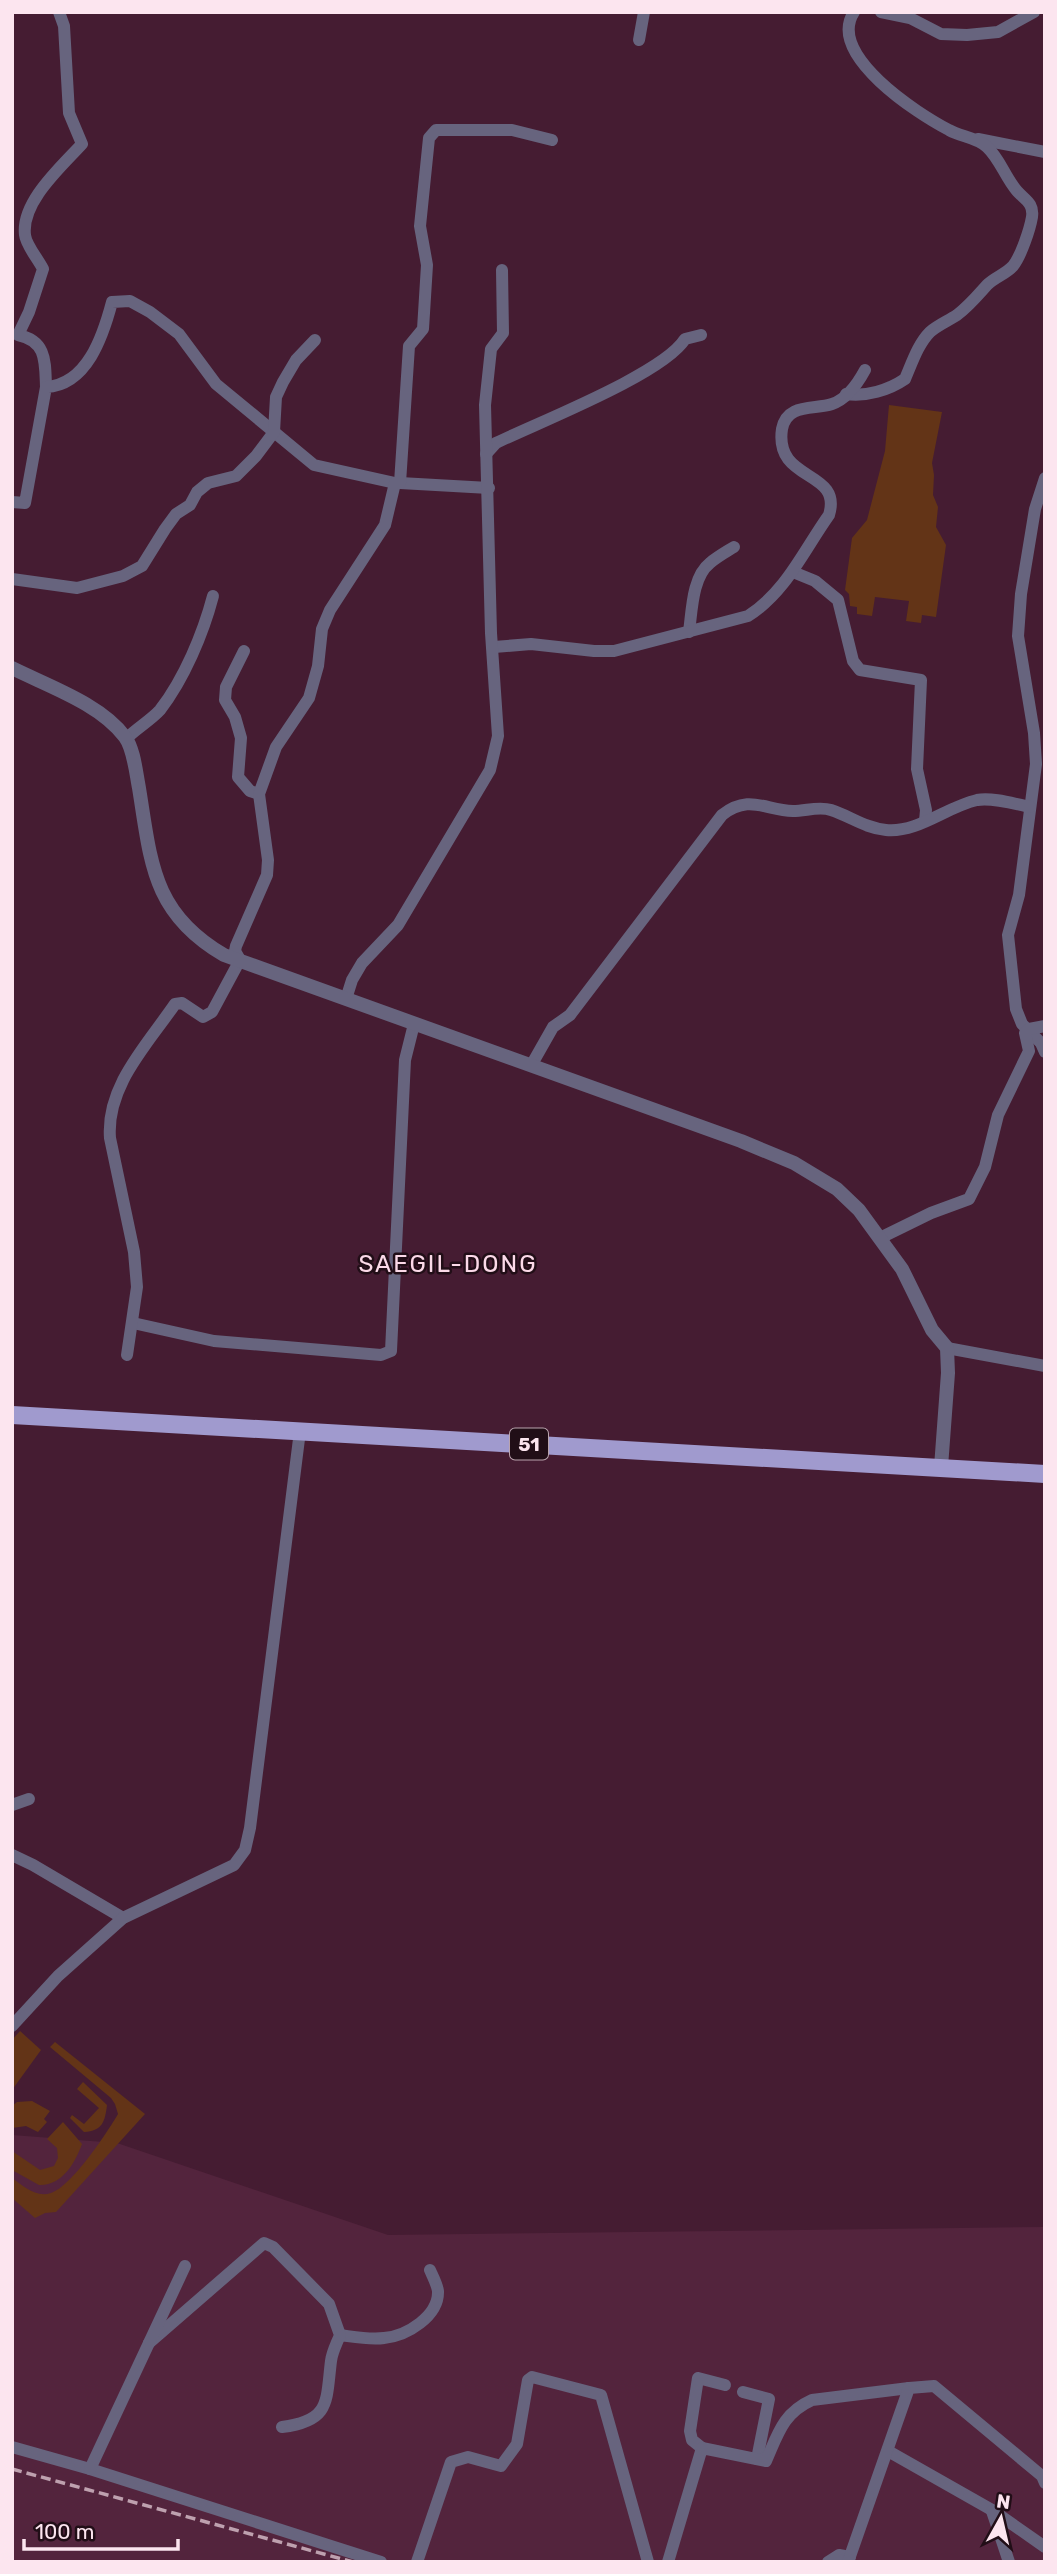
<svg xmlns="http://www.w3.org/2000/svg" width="1057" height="2574" font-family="Rubik,sans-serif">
	<rect width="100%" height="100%" fill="#451c32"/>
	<!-- built -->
	<polygon fill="#53243d" points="12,2135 117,2143 388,2235 1045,2227 1045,2562 12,2562"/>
	<!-- green -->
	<g fill="#633417">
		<polygon points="889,405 942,412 932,463 934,475 933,495 938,507 936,527 946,545 936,617 922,615 921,623 906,621 909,601 875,597 872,616 857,614 857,607 850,606 849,594 845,590 852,538 867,520 885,451"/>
		<polygon points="20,2031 41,2050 12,2090 12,2040"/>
		<path d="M55,2042L145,2114L56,2212L45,2213L35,2218L12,2198V2178C23,2186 36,2198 51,2193C71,2187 107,2133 118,2114L115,2104L111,2098L50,2047Z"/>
		<path d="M83,2082L107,2105C105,2121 103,2131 84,2132L70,2118L72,2115L84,2124L99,2108L77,2089Z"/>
		<polygon points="32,2101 50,2111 44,2119 47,2122 38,2132 26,2126 12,2128 12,2106 17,2102"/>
		<path d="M63,2122L82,2144C75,2163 62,2186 39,2185L12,2170V2151L40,2170L54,2166L58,2158L57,2148L47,2139Z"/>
	</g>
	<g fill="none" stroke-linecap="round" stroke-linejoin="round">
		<!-- minor -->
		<g stroke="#67647e" stroke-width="12">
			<polyline points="881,12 910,18 941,34 967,35 998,32 1034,12"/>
			<polyline points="639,40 644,12"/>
			<polyline points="978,139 1045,152"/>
			<path d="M46,387C45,362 47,341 18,335L29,312L43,269C38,259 26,245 25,235C21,202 61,167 82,144L69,113L64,26L59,12"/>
			<path d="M846,394C866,397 889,390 905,379C912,363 918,344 930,332C938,325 948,321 957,315C969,306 978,295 987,285C995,277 1006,274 1013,266C1021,256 1030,229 1032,217C1034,203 1025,200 1017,191C1005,177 1000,159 987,147C976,137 961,137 949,130C918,114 826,55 854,12"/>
			<path d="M486,454L496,443C539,422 663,374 685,339L701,335"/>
			<polyline points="1045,478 1035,509 1021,594 1018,636 1034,733 1036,764 1019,895 1008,935 1016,1009 1022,1024 1041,1043 1045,1052"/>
			<polyline points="400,483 489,488"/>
			<path d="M12,502L25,503L46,387C87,385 103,336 112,302L130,301L150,312L179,334L216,384L314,465L395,483"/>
			<polyline points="793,572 815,581 838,600 853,661 860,670 921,680 917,769 926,810 925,821"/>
			<polyline points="12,579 77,588 123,576 142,566 165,529 176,514 190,505 197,492 208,483 236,476 256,456 274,432 276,397 283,382 296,360 315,340"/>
			<path d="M689,632C692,611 692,577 710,563C717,557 726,552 734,547"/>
			<path d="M494,647L531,644L594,651H614L748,616C786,592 804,550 829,515C843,469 774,483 782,429C787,403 814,410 832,404C847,399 858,383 865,370"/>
			<polyline points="244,651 226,687 225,700 235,717 241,738 238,777 250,791 259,794"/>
			<path d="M127,738C137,728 151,720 160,710C184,679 203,634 213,596"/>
			<polyline points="346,999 352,980 362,963 398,925 490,770 498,736 491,633 485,405 491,349 503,333 502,270"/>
			<path d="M532,1064L553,1027L570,1015L722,815C749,794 765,810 793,811C806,811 819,806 831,810C850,816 865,828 886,830C918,833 946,807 977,800C992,797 1015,804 1030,807"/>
			<polyline points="880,1238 931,1213 969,1199 985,1167 998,1115 1029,1051 1025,1033 1029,1029 1045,1026"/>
			<polyline points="133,1323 214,1341 381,1355 391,1351 405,1060 414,1024"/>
			<polyline points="947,1348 1045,1366"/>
			<path d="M127,1355L137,1287L134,1252L110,1138C106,1086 147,1045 175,1004L182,1003L203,1017L212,1012L240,960L235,951L236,946L267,875L268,860L259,794L276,747L309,698L318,666L322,629L330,610L385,525L395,483H400L409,346L423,329L427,265L420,226L429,138L436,130H512L552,140"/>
			<polyline points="12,1805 29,1799"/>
			<polyline points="12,1855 33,1865 123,1918"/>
			<polyline points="12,2026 58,1976 123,1918 234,1865 245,1850 250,1828 300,1431"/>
			<path d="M340,2335C355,2337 370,2340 384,2338C407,2336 439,2316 438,2291C437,2284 433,2277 430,2270"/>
			<path d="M149,2343L264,2243L273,2247L329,2304L340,2335C337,2343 332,2352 331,2361C326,2401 331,2421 282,2427"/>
			<polyline points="743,2392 769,2399 757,2459"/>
			<polyline points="12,2447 90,2469 381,2562"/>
			<polyline points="702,2448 692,2440 690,2431 698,2378 725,2385"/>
			<polyline points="888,2451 992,2510 1045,2547"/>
			<polyline points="90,2469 185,2266"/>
			<polyline points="992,2511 1009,2562"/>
			<polyline points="417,2562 451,2462 468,2457 501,2466 517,2444 528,2380 532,2377 601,2395 648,2562"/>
			<path d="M668,2562L702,2448L766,2461C778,2434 783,2413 812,2400L909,2388"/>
			<polyline points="828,2562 839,2555 850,2557"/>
			<polyline points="848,2562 909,2388 934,2386 1042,2476 1045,2483"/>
		</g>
		<!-- tertiary -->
		<path stroke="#67647e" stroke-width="14" d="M12,668C48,686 101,704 125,737C134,749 136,773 139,788C151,862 152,913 224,955L741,1141L794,1163L837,1189L859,1210L902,1269L932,1330L947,1348L948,1373L941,1467"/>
		<!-- primary -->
		<polyline stroke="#a09ace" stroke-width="18" points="12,1415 1045,1474"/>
		<!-- rail -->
		<polyline stroke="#bea1af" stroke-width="3.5" stroke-dasharray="10 5" stroke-linecap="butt" points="12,2469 353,2562"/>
	</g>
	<g text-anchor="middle" stroke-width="5" stroke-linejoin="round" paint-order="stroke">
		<!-- shield labels -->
		<rect fill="#210e17" stroke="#baa4ae" stroke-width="2" x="510" y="1428.5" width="38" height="31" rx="5"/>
		<g font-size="19" font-weight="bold" fill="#fce5ef">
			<text x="529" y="1451">51</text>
		</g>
		<!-- quarter labels -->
		<g font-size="24" letter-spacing="2" fill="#fbd9e8" stroke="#210e17">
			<text x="448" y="1272">SAEGIL-DONG</text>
		</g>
	</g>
	<!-- border -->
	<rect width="1057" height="2574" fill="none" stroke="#fce5ef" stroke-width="28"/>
	<!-- north arrow -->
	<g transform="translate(1001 2518) rotate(8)" stroke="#210e17" stroke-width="5" paint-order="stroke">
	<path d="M0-5L12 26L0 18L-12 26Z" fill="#fce5ef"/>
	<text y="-10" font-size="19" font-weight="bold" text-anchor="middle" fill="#fce5ef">N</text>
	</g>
	<!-- scale -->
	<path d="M24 2539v10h154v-10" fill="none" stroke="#fce5ef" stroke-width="3.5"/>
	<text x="35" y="2539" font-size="21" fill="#fce5ef" stroke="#210e17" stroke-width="5" paint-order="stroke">100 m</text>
</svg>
